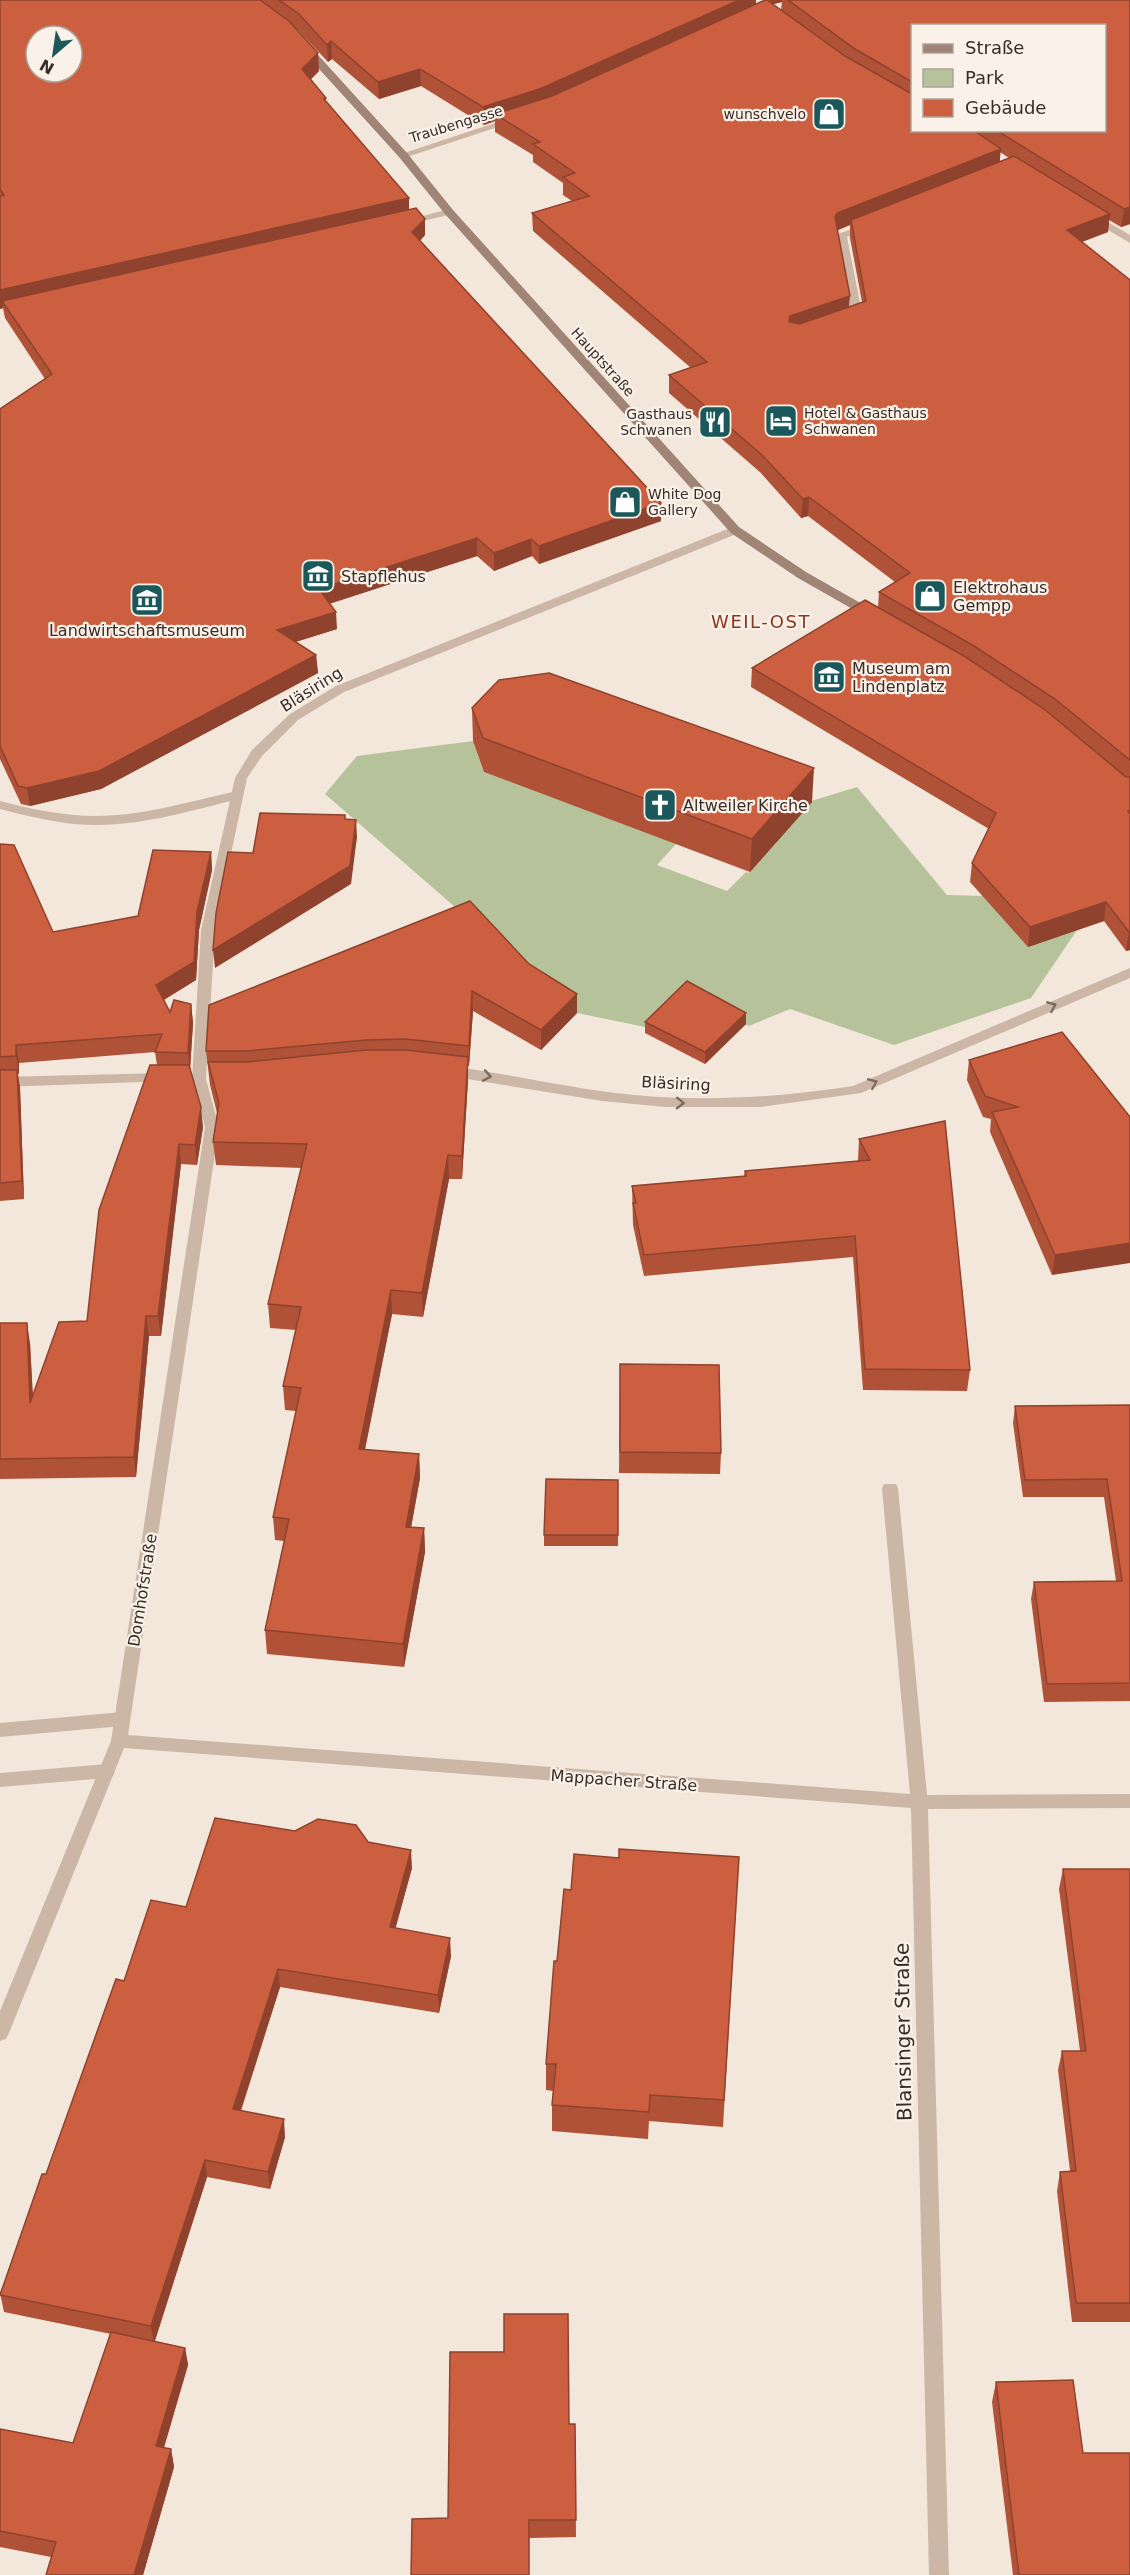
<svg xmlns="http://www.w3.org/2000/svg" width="1130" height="2575" font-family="'DejaVu Sans',sans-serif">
	<rect width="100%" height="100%" fill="#f3e7db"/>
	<!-- green -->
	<polygon fill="#b6c39a" points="473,741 484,772 676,844 657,865 727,891 746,872 749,873 776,843 729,826 857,787 947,895 1049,898 1077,930 1031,998 894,1045 790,1009 749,1026 687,993 650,1028 577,1013 555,1000 470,920 325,794 357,756"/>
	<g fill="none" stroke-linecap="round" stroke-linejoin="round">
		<!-- lane -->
		<g fill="#ccb7a6" fill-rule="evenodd">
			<path d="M237,791L243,795L242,798C195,810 144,825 96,825C63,825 31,817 0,809V801C31,809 63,816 96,816C143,816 191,801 237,791Z"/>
			<polygon points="122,1712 128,1714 130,1719 128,1724 122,1726 0,1737 0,1723"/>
			<polygon points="107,1764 113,1766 115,1771 113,1776 107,1778 0,1787 0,1773"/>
		</g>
		<!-- street -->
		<g fill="#ccb7a6" fill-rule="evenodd">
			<polygon points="510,118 519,120 407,157 398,155"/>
			<polygon points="449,209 453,210 453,214 405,225 400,222"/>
			<polygon points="1092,213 1130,235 1130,243 1088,218 1087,216"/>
			<polygon points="868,222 873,225 872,227 847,237 863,318 851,323 845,320 851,316 836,235"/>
			<polygon points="735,526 741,530 739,533 344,692 298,720 262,756 247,778 215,930 206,1079 219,1127 128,1735 910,1794 882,1488 884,1484 896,1484 898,1488 927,1795 1130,1794 1130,1808 928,1809 949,2575 929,2575 911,1808 124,1748 9,2033 6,2039 0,2041 0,2011 111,1741 205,1127 192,1079 201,930 235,778 252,750 290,714 336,686"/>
			<path d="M1130,968V978L861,1093L761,1107H666L602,1101L449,1076L442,1071L449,1066C511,1074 572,1089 634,1095C708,1102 781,1097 853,1086Z"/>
			<polygon points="165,1073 172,1078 170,1081 0,1087 0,1077"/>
		</g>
		<!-- secondary -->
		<polygon fill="#a08577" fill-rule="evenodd" points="301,45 309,45 407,153 453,210 739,527 806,572 878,613 878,619 870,619 798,578 731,533 445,214 399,157 301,49"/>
	</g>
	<!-- wall -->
	<g fill="#af5237" fill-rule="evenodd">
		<path d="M0,0H756V4L764,1L763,0H1130V224L1121,227L1109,220L1108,232L1082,242L1130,280V950L1126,951L1104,921L1028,947L970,882L972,863L989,829L751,687L752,668L878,607L879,592L895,582L808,516L801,518L761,473L669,393V375L691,368L533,231L532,213L572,201L563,195V183L533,162V155L495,132V121L484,125L421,86L379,99L332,59L328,62L297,29L319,71L310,80L326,98V102L409,209L425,219V235L420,241L661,521L539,564L532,556L494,571L477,556L330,603L337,629L296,642L316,655L318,673L101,789L30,806L21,804L0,759V409L45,379L5,318L3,308L0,309ZM782,2L781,10L773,4ZM912,26L1104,130H912ZM1000,152L1009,158L1000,161ZM850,225V238L862,302L849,307L837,230Z"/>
		<polygon points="472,708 812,802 750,872 484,772 473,741"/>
		<polygon points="0,844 53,932 138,916 211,852 212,870 199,930 196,980 164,1000 170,1012 191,1004 193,1023 190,1068 203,1127 197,1165 181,1164 161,1336 149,1336 136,1477 0,1479 0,1323 30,1343 33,1397 87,1321 157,1065 155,1052 19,1063 19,1074 18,1074 20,1088 24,1199 0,1201"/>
		<polygon points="529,964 577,994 577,1013 541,1050 473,1011 469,1066 468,1066 468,1080 462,1179 449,1179 423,1317 392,1314 365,1450 419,1454 420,1478 411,1527 424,1528 425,1552 404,1667 267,1654 265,1630 284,1541 275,1540 273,1517 296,1411 285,1410 283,1386 296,1330 270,1328 268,1304 301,1168 216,1165 213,1142 217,1113 210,1085 206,1051"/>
		<polygon points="645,1022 746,1024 705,1064 645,1033"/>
		<polygon points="969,1060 1130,1117 1052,1275 990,1132 991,1119 983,1117 967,1080"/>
		<polygon points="945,1121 970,1370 967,1391 863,1390 853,1257 644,1276 633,1225 632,1186 744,1176 745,1171 858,1161 859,1139"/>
		<polygon points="620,1364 721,1453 720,1474 619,1473"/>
		<polygon points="1130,1405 1130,1701 1044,1702 1031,1599 1034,1582 1116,1581 1104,1497 1023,1497 1013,1423 1015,1406"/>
		<polygon points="618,1480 618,1546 544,1546 544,1535"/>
		<polygon points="295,1831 368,1842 412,1868 395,1928 451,1956 439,2013 280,1987 241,2111 285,2137 270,2189 207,2177 155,2341 185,2348 188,2365 164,2448 171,2449 174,2467 143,2575 46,2575 51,2557 0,2547 0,2429 73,2443 111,2334 4,2312 0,2293 124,1981 186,1907"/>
		<polygon points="739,1857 723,2127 649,2121 648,2139 552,2131 552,2105 553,2091 546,2090 546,2064 557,1961 571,1890 619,1858"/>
		<polygon points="1063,1869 1130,1869 1130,2322 1072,2322 1057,2191 1060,2172 1070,2171 1058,2070 1062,2051 1080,2051 1059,1889"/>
		<polygon points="996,2382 1083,2453 1130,2575 1013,2575 992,2402"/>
		<polygon points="569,2424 575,2424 576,2537 529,2538 448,2518"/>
	</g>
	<!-- shaded-wall -->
	<g fill="#8f422d">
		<polygon points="739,0 756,0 756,9 502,119 495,114 495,121 484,125 483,107"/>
		<polygon points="770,0 782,0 782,2 770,5"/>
		<polygon points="331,41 332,59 328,62 327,45"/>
		<polygon points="318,53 319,71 303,87 302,69"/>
		<polygon points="420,69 421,86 379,99 378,82"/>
		<polygon points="1001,149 999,167 851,220 850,225 836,231 835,217 837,213"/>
		<polygon points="409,198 409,216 2,301 3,308 0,309 0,290"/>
		<polygon points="1130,207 1130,224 1121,227 1124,209"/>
		<polygon points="1110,214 1108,232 1065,248 1067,230"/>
		<polygon points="425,219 425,235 413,248 412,232"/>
		<polygon points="850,296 848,314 789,334 789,322 790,316"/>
		<polygon points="809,497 808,516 801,518 803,499"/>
		<polygon points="661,503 661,521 539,564 539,546"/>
		<polygon points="477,538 477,556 320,607 319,589"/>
		<polygon points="531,539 532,556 494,571 494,553"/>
		<polygon points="336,612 337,629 278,647 277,630"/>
		<polygon points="316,655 318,673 101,789 30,806 27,788"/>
		<polygon points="814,768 812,802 750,872 752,839"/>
		<polygon points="356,820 357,837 351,884 215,968 213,950"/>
		<polygon points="211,852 212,870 199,930 196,980 158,1003 156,985 197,912"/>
		<polygon points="1106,902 1104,921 1028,947 1030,927"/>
		<polygon points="1129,932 1130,932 1130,950 1126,951"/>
		<polygon points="472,991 473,1011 469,1066 469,1046"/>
		<polygon points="577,994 577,1013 541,1050 541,1030"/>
		<polygon points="191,1004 193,1023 190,1071 188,1053"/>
		<polygon points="746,1013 746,1024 705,1064 705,1052"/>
		<polygon points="16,1045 19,1063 19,1074 16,1056"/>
		<polygon points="468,1057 468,1080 462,1179 462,1156"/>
		<polygon points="17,1070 20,1088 24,1199 22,1181"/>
		<polygon points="201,1107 203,1127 197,1165 195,1145"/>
		<polygon points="179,1144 181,1164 161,1336 158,1316"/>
		<polygon points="448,1155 449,1179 423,1317 422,1293"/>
		<polygon points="1130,1243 1130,1263 1052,1275 1055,1255"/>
		<polygon points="391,1290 392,1314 360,1473 359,1449"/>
		<polygon points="146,1316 149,1336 136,1477 134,1457"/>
		<polygon points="27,1323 30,1343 34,1423 30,1403"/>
		<polygon points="419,1454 420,1478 407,1550 406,1527"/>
		<polygon points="424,1528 425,1552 404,1667 403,1644"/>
		<polygon points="411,1850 412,1868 391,1945 390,1927"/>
		<polygon points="450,1938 451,1956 439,2013 438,1995"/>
		<polygon points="278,1969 280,1987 235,2127 233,2109"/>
		<polygon points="284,2119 285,2137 270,2189 268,2172"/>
		<polygon points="205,2160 207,2177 154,2343 151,2326"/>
		<polygon points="185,2348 188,2365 159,2463 156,2446"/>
		<polygon points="171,2449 174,2467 143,2575 134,2575"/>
	</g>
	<!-- building -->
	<g fill="#cc5f40" stroke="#8f422d" stroke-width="1.5" fill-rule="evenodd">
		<path d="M0,0H260L289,21L318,53L302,69L326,98L324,99L409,198L0,290V196L4,195L0,189ZM36,36H72V72H36Z"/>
		<polygon points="279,0 739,0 542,88 483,107 420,69 378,82 331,41 327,45 299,14"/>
		<polygon points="765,0 767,0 845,56 912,94 912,130 973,130 1001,149 837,213 835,217 850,296 790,316 789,322 800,324 866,301 851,220 1014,156 1110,214 1067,230 1130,280 1130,760 1055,699 974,646 879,592 910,573 809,497 803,499 762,455 669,375 707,362 532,213 589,196 563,177 575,173 533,144 540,142 495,114 552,96"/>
		<polygon points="788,0 1130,0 1130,207 1124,209 996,130 1104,130 1104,26 912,26 912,82 855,49"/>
		<polygon points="416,208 425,219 412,232 661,503 539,546 531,539 494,553 477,538 319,589 336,612 277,630 316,655 99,771 27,788 18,786 0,746 0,409 52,374 2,301"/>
		<polygon points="865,600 964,656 1044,709 1126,777 1130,777 1130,810 1128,811 1130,814 1130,932 1129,932 1106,902 1030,927 972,863 996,813 752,668"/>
		<polygon points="549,673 814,768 752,839 483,738 472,708 499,680"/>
		<polygon points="260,813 345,815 345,819 356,820 350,866 213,950 216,913 228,852 253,853"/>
		<polygon points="0,844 14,845 53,932 138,916 153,850 211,852 197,912 194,962 156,985 170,1012 174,1000 191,1004 188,1053 155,1052 162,1034 16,1045 16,1056 0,1057"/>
		<polygon points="470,901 529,964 577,994 541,1030 472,991 469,1046 406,1039 366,1040 247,1051 206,1051 209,1005"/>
		<polygon points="687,981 746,1013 705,1052 645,1022"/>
		<polygon points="1062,1032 1130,1117 1130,1243 1055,1255 992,1112 1018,1107 985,1096 969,1060"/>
		<polygon points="366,1050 406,1050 468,1057 462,1156 448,1155 422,1293 391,1290 359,1449 419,1454 406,1527 424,1528 403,1644 265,1630 289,1519 273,1517 301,1388 283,1386 301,1307 268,1304 307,1144 213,1142 219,1103 208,1062 247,1062"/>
		<polygon points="150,1065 189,1065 201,1107 195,1145 179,1144 158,1316 146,1316 134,1457 0,1459 0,1323 27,1323 30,1403 59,1322 87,1321 99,1210"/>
		<polygon points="0,1070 17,1070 22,1181 0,1183"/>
		<polygon points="945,1121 970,1370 865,1369 855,1236 644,1255 633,1203 636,1203 632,1186 746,1176 745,1171 870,1160 859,1139"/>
		<polygon points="620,1364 719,1365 721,1453 620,1452"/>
		<polygon points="1130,1405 1130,1683 1047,1684 1034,1582 1122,1581 1107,1479 1025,1480 1015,1406"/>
		<polygon points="546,1479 618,1480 618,1535 544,1535"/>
		<polygon points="215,1818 295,1831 318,1819 356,1825 368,1842 411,1850 390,1927 450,1938 438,1995 278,1969 233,2109 284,2119 268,2172 205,2160 151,2326 0,2295 42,2174 46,2174 116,1979 124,1981 151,1900 186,1907"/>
		<polygon points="619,1849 739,1857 724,2100 650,2095 649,2112 552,2105 556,2064 546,2064 554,1961 557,1961 564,1889 571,1890 574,1854 619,1858"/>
		<polygon points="1063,1869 1130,1869 1130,2303 1076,2303 1060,2172 1076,2171 1062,2051 1086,2051"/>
		<polygon points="504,2314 568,2314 569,2424 575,2424 576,2520 529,2520 529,2575 411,2575 412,2519 448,2518 450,2352 504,2352"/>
		<polygon points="111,2332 185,2348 156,2446 171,2449 134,2575 46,2575 56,2542 0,2531 0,2429 73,2443"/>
		<polygon points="1073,2380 1083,2453 1130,2453 1130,2575 1019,2575 996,2382"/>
	</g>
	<!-- one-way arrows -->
	<defs><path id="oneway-chevron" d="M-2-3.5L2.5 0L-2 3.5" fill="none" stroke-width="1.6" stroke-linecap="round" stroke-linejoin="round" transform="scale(1.5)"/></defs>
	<g stroke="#7b6b60">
		<use href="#oneway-chevron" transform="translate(1052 1006) rotate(-23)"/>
		<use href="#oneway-chevron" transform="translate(487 1076) rotate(10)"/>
		<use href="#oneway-chevron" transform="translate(873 1083) rotate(-23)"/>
		<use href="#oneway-chevron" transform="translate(680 1103) rotate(1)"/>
	</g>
	<!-- icons -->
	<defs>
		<symbol id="shop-square" viewBox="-11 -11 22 22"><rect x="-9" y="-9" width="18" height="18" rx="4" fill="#1b585b" stroke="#faf1e8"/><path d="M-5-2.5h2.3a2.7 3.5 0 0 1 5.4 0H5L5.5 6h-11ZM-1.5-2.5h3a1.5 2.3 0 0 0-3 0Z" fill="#fff"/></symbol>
		<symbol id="hotel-square" viewBox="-11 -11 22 22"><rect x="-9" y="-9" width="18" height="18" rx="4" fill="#1b585b" stroke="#faf1e8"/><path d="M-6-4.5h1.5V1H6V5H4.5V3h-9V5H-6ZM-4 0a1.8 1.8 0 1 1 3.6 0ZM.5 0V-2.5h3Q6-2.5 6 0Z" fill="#fff"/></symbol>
		<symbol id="restaurant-square" viewBox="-11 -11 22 22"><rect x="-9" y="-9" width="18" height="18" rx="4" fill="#1b585b" stroke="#faf1e8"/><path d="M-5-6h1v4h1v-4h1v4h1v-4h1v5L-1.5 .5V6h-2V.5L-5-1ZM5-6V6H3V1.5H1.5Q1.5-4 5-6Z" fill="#fff"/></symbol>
		<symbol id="museum-square" viewBox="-11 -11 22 22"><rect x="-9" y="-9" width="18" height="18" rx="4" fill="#1b585b" stroke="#faf1e8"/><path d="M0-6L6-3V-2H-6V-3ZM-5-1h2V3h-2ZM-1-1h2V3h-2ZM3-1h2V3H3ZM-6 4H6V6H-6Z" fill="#fff"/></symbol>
		<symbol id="church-square" viewBox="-11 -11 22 22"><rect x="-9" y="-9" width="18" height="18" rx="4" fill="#1b585b" stroke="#faf1e8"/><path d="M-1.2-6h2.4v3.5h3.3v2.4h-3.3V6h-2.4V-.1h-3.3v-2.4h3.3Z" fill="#fff"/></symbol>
	</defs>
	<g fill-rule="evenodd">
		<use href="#shop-square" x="810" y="95" width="38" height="38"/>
		<use href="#hotel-square" x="762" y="402" width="38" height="38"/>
		<use href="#restaurant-square" x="696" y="403" width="38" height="38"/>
		<use href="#shop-square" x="606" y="483" width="38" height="38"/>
		<use href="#museum-square" x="299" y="557" width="38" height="38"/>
		<use href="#shop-square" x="911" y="577" width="38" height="38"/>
		<use href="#museum-square" x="128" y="581" width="38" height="38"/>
		<use href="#museum-square" x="810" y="658" width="38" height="38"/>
		<use href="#church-square" x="641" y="786" width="38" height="38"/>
	</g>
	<g text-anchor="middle" stroke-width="4.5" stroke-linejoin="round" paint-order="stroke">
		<!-- far-poi labels -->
		<g font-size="14" fill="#382c27" stroke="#faf1e8" text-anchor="end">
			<text x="806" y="119">wunschvelo</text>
			<text x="804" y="418" text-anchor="start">Hotel &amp; Gasthaus<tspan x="804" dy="16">Schwanen</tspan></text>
			<text x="692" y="419">Gasthaus<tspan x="692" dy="16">Schwanen</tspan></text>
			<text x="648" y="499" text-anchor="start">White Dog<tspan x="648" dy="16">Gallery</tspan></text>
		</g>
		<!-- far-street labels -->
		<g font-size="14" fill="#382c27" stroke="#faf1e8">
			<text transform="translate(456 124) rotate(-17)" y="5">Traubengasse</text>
			<text transform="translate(603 362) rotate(48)" y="5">Hauptstraße</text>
		</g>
		<!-- poi labels -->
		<g font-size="16" fill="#382c27" stroke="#faf1e8" text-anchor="start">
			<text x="341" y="582">Stapflehus</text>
			<text x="953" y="593">Elektrohaus<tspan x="953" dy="18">Gempp</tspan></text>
			<text x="147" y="636" text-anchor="middle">Landwirtschaftsmuseum</text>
			<text x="852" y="674">Museum am<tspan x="852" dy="18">Lindenplatz</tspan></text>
			<text x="683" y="811">Altweiler Kirche</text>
		</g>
		<!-- street labels -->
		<g font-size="16" fill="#382c27" stroke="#faf1e8">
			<text transform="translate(311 689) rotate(-32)" y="6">Bläsiring</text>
			<text transform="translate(676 1083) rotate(3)" y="6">Bläsiring</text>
			<text transform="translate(142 1590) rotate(-81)" y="6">Domhofstraße</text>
			<text transform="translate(624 1780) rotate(4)" y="6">Mappacher Straße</text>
		</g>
		<!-- neighbourhood labels -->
		<g font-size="18" letter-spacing="1.5" fill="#8b351c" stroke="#faf1e8">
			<text x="761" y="628">WEIL-OST</text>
		</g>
		<!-- near-street labels -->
		<g font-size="20" fill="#382c27" stroke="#faf1e8">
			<text transform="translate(903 2032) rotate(-91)" y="7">Blansinger Straße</text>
		</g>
	</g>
	<!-- legend -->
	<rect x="911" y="24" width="195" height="108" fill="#faf1e8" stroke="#aca29b" stroke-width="1.5"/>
	<rect x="923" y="44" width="30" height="9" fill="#a08577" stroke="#aca29b" stroke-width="1.5"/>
	<text x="965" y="54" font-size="18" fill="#382c27">Straße</text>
	<rect x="923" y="69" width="30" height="18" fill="#b6c39a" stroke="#aca29b" stroke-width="1.5"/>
	<text x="965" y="84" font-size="18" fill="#382c27">Park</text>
	<rect x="923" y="99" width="30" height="18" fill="#cc5f40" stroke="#aca29b" stroke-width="1.5"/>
	<text x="965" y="114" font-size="18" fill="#382c27">Gebäude</text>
	<!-- north arrow -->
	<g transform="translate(54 54) rotate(209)"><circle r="28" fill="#faf1e8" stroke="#aca29b" stroke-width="1.5"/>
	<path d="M0-4.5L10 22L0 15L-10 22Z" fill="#1b585b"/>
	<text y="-9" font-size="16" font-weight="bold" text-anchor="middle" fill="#382c27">N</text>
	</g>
</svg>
